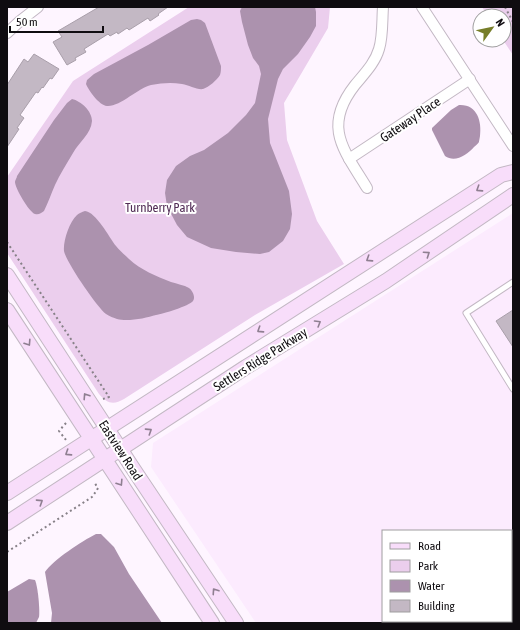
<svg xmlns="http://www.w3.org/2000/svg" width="520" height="630" font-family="'Asap Condensed',sans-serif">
	<rect width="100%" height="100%" fill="#fef5ff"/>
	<!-- built -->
	<path fill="#fcebfe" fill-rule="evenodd" d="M513,213V623H256L151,467L153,443ZM383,531H511V621H383Z"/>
	<!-- green -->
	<g fill="#ebceed">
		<path d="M189,7H330L328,28L284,103L287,140L317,221L344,264L255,315L124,399C114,405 107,404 99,394L7,253V177L73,81Z"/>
		<polygon points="482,7 513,7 513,55 503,40 504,40 504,16 488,16"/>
	</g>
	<!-- water -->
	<g fill="#ac92ae">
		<polygon points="242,7 315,7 316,12 316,26 310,37 298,54 283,69 278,79 268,119 270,143 289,191 292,214 290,229 283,241 269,252 260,254 236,252 211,248 187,237 177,225 167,206 165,193 167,180 176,166 190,156 204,150 228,133 246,115 255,103 261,74 259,66 253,58 248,45 242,22 240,11"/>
		<path d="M197,19L201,20L205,23L221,66C221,69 221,72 220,75C217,80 209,87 203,89C197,90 189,85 182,84C171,82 162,83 151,85C138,88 120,107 107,106C99,105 89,91 86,84L87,80L94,74L148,45L191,20Z"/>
		<path d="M72,99C81,101 92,111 92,121C91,134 79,142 73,153C67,163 60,174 55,185C51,194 48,203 44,211C41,213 39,215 35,214C29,212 15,188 15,182C15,180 17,178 17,176L54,120L67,103Z"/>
		<path d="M459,105C477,104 482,121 480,136C480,136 479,142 479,142C478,144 476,145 474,147C467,155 455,163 445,156L432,130V128L451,110Z"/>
		<path d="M85,211C96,212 109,237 116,246C120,251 125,255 129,259C141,270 156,276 171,282C177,284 184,285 189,288C192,290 196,297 193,301C189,306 163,314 156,315C146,318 128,322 117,319C114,318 109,316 106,314C97,307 66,262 64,251C63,242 69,222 77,215C79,213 82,212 85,211Z"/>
		<path d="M96,534H101L114,547L129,574L162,623H51L52,613L45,572C53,560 82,541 96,534Z"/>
		<path d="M29,579L35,580C38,587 40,610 39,617C38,619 37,621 36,623H7V592Z"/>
	</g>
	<!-- building -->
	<g fill="#c3b8c4" stroke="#a99faa">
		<polygon points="99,7 168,7 158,14 159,15 150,21 148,18 129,30 127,28 118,34 117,32 110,36 108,34 84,49 86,52 75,58 76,60 67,65 53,42 62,37 58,31"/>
		<polygon points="34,54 59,69 52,79 50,78 43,88 42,87 38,93 36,92 20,115 24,118 17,128 19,129 7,147 7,85 24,59 28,62"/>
		<polygon points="513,310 513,347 496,321"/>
	</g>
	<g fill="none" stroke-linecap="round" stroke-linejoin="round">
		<defs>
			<polyline id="lane" points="513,282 466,313 513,389"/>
			<g id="street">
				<polyline points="422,7 513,146"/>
				<polyline points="7,33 20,21 38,7"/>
				<polyline points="349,159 470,79"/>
				<path d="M367,188C344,150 322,127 355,85C364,74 375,63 379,49C383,37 382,20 383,7"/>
			</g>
			<g id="secondary">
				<polyline points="7,275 132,467 236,623"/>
				<polyline points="7,310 212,623"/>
				<polyline points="7,493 501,175 513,172"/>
				<polyline points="7,523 246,367 386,281 513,195"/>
			</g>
		</defs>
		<!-- lane casing -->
		<use href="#lane" stroke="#c3b8c4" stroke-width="7"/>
		<!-- street casing -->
		<use href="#street" stroke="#c3b8c4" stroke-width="12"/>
		<!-- secondary casing -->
		<use href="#secondary" stroke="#c3b8c4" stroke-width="16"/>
		<!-- path -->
		<g stroke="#878188" stroke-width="2" stroke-dasharray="2 3" stroke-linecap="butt">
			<polyline points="505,7 513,22"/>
			<polyline points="7,242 109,397 103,399"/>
			<polyline points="66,423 59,431 66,440"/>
			<polyline points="7,552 92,497 97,490 98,488 94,482"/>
		</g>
		<!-- lane -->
		<use href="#lane" stroke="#fff" stroke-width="5"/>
		<!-- street -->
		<use href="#street" stroke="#fff" stroke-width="10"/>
		<!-- secondary -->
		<use href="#secondary" stroke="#f8ddfa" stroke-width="14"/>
	</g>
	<!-- one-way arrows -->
	<defs><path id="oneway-chevron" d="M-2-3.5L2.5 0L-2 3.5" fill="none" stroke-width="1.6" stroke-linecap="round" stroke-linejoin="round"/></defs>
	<g stroke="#8f7f91">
		<use href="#oneway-chevron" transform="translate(479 189) rotate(147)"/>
		<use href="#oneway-chevron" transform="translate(427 254) rotate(-34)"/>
		<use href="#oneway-chevron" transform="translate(369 259) rotate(147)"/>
		<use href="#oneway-chevron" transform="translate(318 323) rotate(-31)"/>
		<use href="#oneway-chevron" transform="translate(260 330) rotate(147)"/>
		<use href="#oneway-chevron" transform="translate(28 343) rotate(57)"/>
		<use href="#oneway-chevron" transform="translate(86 396) rotate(-123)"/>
		<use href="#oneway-chevron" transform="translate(149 431) rotate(-33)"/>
		<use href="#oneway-chevron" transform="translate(68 453) rotate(147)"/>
		<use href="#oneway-chevron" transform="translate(120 483) rotate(57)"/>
		<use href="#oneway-chevron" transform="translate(40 502) rotate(-33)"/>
		<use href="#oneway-chevron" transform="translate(215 591) rotate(-124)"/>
	</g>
	<g text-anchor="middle" stroke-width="4" stroke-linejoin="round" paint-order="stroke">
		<!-- street labels -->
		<g font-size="13" fill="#0f0c10" stroke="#fff">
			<text transform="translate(410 119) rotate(-34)" y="5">Gateway Place</text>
			<text transform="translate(260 359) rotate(-32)" y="5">Settlers Ridge Parkway</text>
			<text transform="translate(121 450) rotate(57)" y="5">Eastview Road</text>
		</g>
		<!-- park labels -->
		<g font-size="13" fill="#522d56" stroke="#fff">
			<text x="160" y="212">Turnberry Park</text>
		</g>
	</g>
	<!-- border -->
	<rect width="520" height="630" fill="none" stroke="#0f0c10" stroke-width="16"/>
	<!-- legend -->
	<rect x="382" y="530" width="130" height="92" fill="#ffffff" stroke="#9f9e9f"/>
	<rect x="390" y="543" width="20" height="6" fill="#f8ddfa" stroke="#9f9e9f"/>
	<text x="418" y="550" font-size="12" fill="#0f0c10">Road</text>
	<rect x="390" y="560" width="20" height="12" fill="#ebceed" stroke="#9f9e9f"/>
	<text x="418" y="570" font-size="12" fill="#0f0c10">Park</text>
	<rect x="390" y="580" width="20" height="12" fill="#ac92ae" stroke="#9f9e9f"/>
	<text x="418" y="590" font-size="12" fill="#0f0c10">Water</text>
	<rect x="390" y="600" width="20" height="12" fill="#c3b8c4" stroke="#9f9e9f"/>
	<text x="418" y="610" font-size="12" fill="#0f0c10">Building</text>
	<!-- north arrow -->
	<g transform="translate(492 28) rotate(57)"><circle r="19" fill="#ffffff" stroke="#9f9e9f"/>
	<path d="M0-3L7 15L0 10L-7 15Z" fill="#777e29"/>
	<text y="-6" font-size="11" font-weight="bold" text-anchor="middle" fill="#0f0c10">N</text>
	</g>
	<!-- scale -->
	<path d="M10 26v6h93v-6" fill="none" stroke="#0f0c10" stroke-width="2"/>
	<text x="16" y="26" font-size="12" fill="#0f0c10" stroke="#ffffff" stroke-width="3" paint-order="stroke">50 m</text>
</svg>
